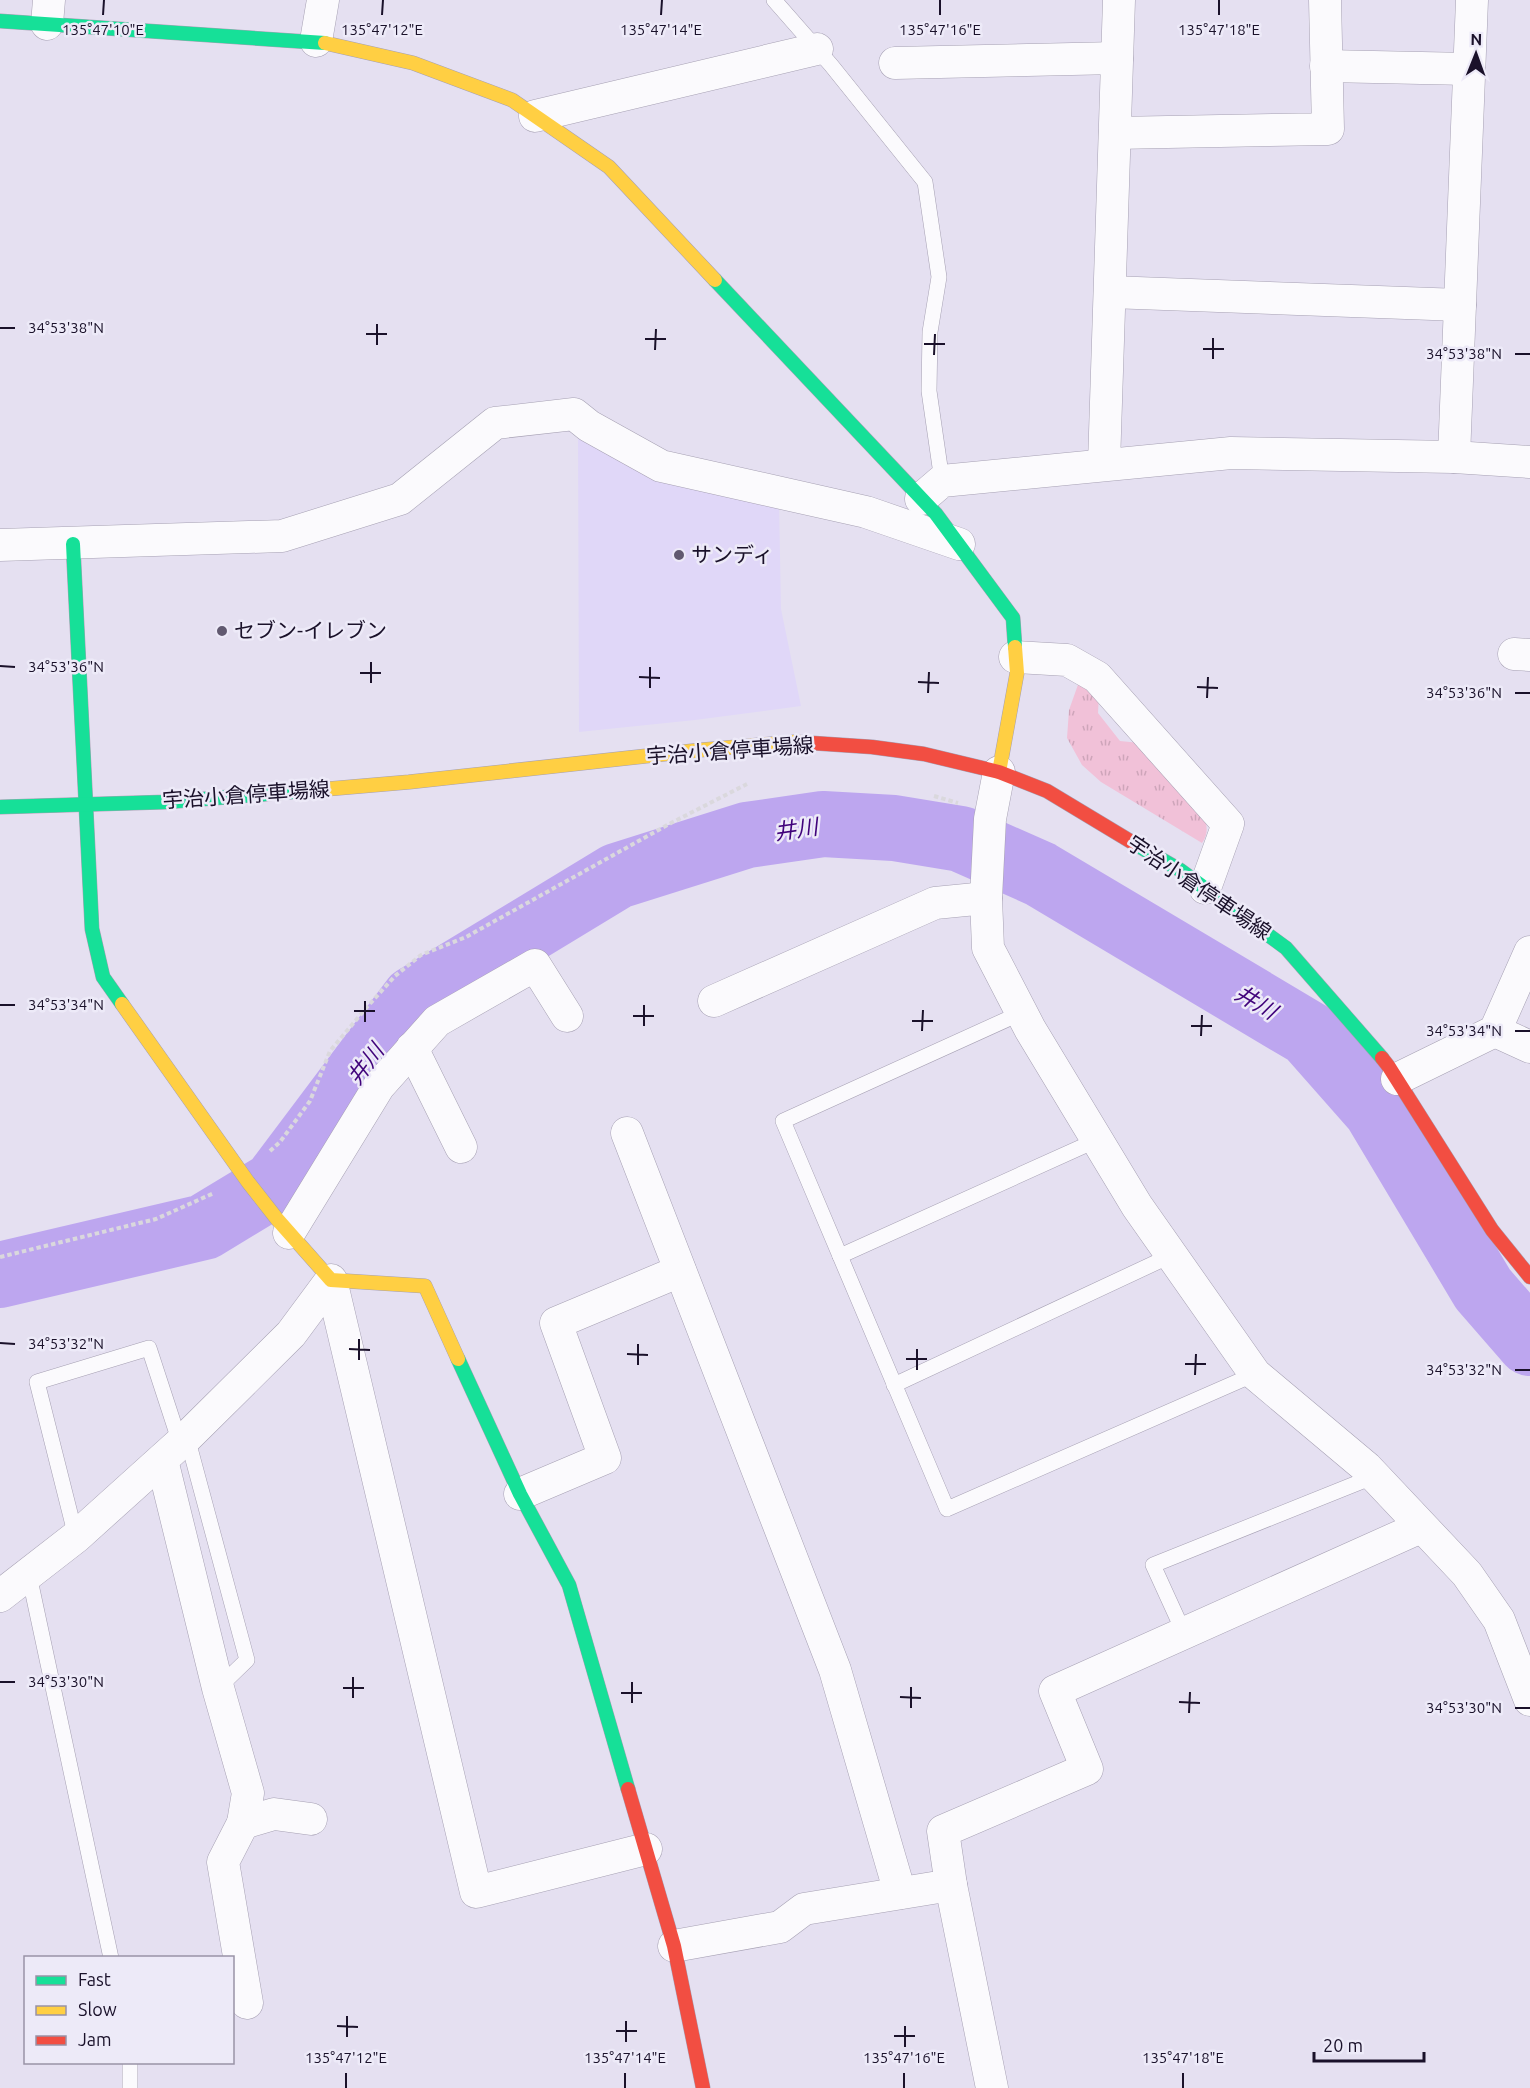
<svg xmlns="http://www.w3.org/2000/svg" width="1530" height="2088" font-family="Ubuntu,'Noto Sans JP',sans-serif">
	<defs>
		<pattern id="grass-tufts" width="24" height="20" patternUnits="userSpaceOnUse" patternTransform="scale(1.5)"><rect width="24" height="20" fill="#f1c1d8"/><path d="M3 7l-1-3M5 7V3M7 7l1-3M15 17l-1-3M17 17v-4M19 17l1-3" fill="none" stroke="#cea5ba"/></pattern>
	</defs>
	<rect width="100%" height="100%" fill="#e5e0f1"/>
	<!-- built -->
	<polygon fill="#e0d7f8" points="578,431 779,502 781,609 801,706 695,720 579,732"/>
	<!-- grass -->
	<path fill="url(#grass-tufts)" d="M1080,679L1099,695L1098,713L1120,741L1140,743L1203,811C1206,823 1210,832 1202,843L1101,782L1082,765L1067,738L1069,710Z"/>
	<g fill="none" stroke-linecap="round" stroke-linejoin="round">
		<!-- river -->
		<polyline stroke="#bda6ef" stroke-width="66" points="0,1275 204,1227 275,1184 414,999 617,876 747,835 823,824 894,828 961,839 1040,874 1309,1034 1376,1110 1483,1289 1530,1343"/>
		<defs>
			<g id="lane">
				<polyline points="774,0 831,65 925,182 939,277 930,332 929,391 942,481"/>
				<polyline points="1021,1013 783,1121 947,1509 1255,1374"/>
				<polyline points="840,1256 1097,1140"/>
				<polyline points="894,1385 1172,1255"/>
				<polyline points="187,1437 247,1660 218,1688"/>
				<polyline points="76,1537 37,1382 149,1348 180,1443"/>
				<polyline points="29,1575 111,1958"/>
				<polyline points="1184,1633 1153,1565 1375,1476"/>
				<polyline points="130,2088 130,2062"/>
			</g>
			<g id="street">
				<polyline points="47,24 49,0"/>
				<polyline points="316,41 323,0"/>
				<polyline points="895,63 1117,58"/>
				<polyline points="1326,66 1469,69"/>
				<polyline points="535,116 817,49"/>
				<polyline points="1115,133 1328,129 1325,0"/>
				<polyline points="1110,292 1460,305"/>
				<polyline points="1454,457 1472,0"/>
				<polyline points="1104,464 1119,0"/>
				<polyline points="921,499 942,481 1231,453 1454,457 1530,462"/>
				<polyline points="0,545 282,536 400,499 495,423 574,414 589,426 661,466 866,512 959,544"/>
				<polyline points="1514,654 1530,655"/>
				<polyline points="1015,657 1067,660 1097,677 1228,824 1205,888"/>
				<polyline points="999,772 990,819 986,898 988,948 1030,1029 1137,1206 1255,1374 1367,1468 1467,1574 1499,1620 1530,1700"/>
				<polyline points="714,1001 935,903 986,898"/>
				<polyline points="1495,1031 1530,1047"/>
				<polyline points="412,1048 461,1147"/>
				<polyline points="1397,1079 1495,1031 1530,952"/>
				<polyline points="627,1133 835,1670 900,1893"/>
				<polyline points="289,1233 379,1086 437,1021 535,965 567,1016"/>
				<polyline points="162,1460 218,1688 248,1793 243,1823 274,1814 311,1819"/>
				<polyline points="520,1494 605,1458 556,1323 680,1271"/>
				<polyline points="0,1596 76,1537 187,1437 291,1334 331,1280 476,1892 646,1849"/>
				<polyline points="243,1823 223,1862 247,2003"/>
				<polyline points="951,1885 992,2088"/>
				<polyline points="674,1946 780,1927 804,1909 951,1885 943,1831 1087,1769 1055,1691 1421,1527"/>
			</g>
			<g id="fast">
				<polyline points="0,21 325,43"/>
				<polyline points="715,280 936,514 1013,618 1015,647"/>
				<polyline points="73,544 92,929 103,977 122,1004"/>
				<polyline points="0,807 166,802 304,791"/>
				<polyline points="1135,844 1180,870 1286,948 1382,1058"/>
				<polyline points="458,1359 520,1494 569,1585 628,1789"/>
			</g>
			<g id="slow">
				<polyline points="325,43 413,63 512,100 609,167 715,280"/>
				<polyline points="999,772 1017,673 1015,647"/>
				<polyline points="304,791 409,782 701,750 794,742 812,743"/>
				<polyline points="122,1004 248,1182 277,1219 331,1280 425,1286 458,1359"/>
			</g>
			<g id="jam">
				<polyline points="812,743 872,747 924,754 999,772 1047,791 1135,844"/>
				<polyline points="1382,1058 1389,1067 1492,1230 1530,1277"/>
				<polyline points="628,1789 674,1946 703,2088"/>
			</g>
		</defs>
		<!-- lane casing -->
		<use href="#lane" stroke="#a6a0b3" stroke-width="16"/>
		<!-- street casing -->
		<use href="#street" stroke="#a6a0b3" stroke-width="33"/>
		<!-- fast casing -->
		<use href="#fast" stroke="#a6a0b3" stroke-width="15"/>
		<!-- slow casing -->
		<use href="#slow" stroke="#a6a0b3" stroke-width="15"/>
		<!-- jam casing -->
		<use href="#jam" stroke="#a6a0b3" stroke-width="15"/>
		<!-- path -->
		<g stroke="#dad8dd" stroke-width="4" stroke-dasharray="4.5 3" stroke-linecap="butt">
			<polyline points="934,796 958,803"/>
			<polyline points="270,1151 280,1142 310,1101 330,1051 367,1007 395,976 421,955 466,937 671,823 747,784"/>
			<polyline points="0,1257 156,1219 214,1193"/>
		</g>
		<!-- lane -->
		<use href="#lane" stroke="#fbfafd" stroke-width="15"/>
		<!-- street -->
		<use href="#street" stroke="#fbfafd" stroke-width="32"/>
		<!-- fast -->
		<use href="#fast" stroke="#16e098" stroke-width="14"/>
		<!-- slow -->
		<use href="#slow" stroke="#ffcf43" stroke-width="14"/>
		<!-- jam -->
		<use href="#jam" stroke="#f24e42" stroke-width="14"/>
	</g>
	<!-- ticks -->
	<path fill="none" stroke="#1a112a" stroke-width="2" d="M103,15L104,0M382,15L383,0M661,15L662,0M940,15V0M1219,15V0M0,328H15M366,334H387M645,339H666M924,344H945M377,345V324M1203,349H1224M655,350L656,329M1515,354H1530M934,355L935,334M1213,359V338M0,666L15,667M360,673H381M639,677L660,678M918,682L939,683M371,683V662M1197,687L1218,688M650,688V667M928,693L929,672M1515,693H1530M1207,698L1208,677M0,1005H15M354,1011H375M633,1016H654M912,1021H933M365,1022V1001M644,1026V1005M1191,1026H1212M922,1031L923,1010M1515,1031H1530M1201,1036L1202,1015M0,1343L15,1344M349,1349L370,1350M627,1354L648,1355M906,1359H927M359,1360V1339M1185,1364H1206M638,1365V1344M917,1370V1349M1515,1370H1530M1195,1375L1196,1354M0,1682H15M343,1688H364M621,1693H642M900,1697L921,1698M353,1698V1677M1179,1702L1200,1703M632,1703V1682M911,1708V1687M1515,1708H1530M1189,1713L1190,1692M337,2026L358,2027M616,2031H637M894,2036H915M347,2037V2016M626,2042V2021M905,2047V2026M346,2088V2073M625,2088V2073M904,2088V2073M1183,2088V2073"/>
	<!-- markers -->
	<g fill="#615970" stroke="#edeaf8" stroke-width="2">
		<circle cx="679" cy="555" r="6"/>
		<circle cx="222" cy="631" r="6"/>
	</g>
	<g text-anchor="middle" stroke-width="5" stroke-linejoin="round" paint-order="stroke">
		<!-- poi labels -->
		<g font-size="21" fill="#1a112a" stroke="#edeaf8" text-anchor="start">
			<text x="691" y="562">サンディ</text>
			<text x="234" y="638">セブン-イレブン</text>
		</g>
		<!-- street labels -->
		<g font-size="21" fill="#1a112a" stroke="#edeaf8">
			<text transform="translate(730 751) rotate(-4)" y="7">宇治小倉停車場線</text>
			<text transform="translate(246 795) rotate(-4)" y="7">宇治小倉停車場線</text>
			<text transform="translate(1199 888) rotate(34)" y="7">宇治小倉停車場線</text>
		</g>
		<!-- water labels -->
		<g font-size="22" font-style="italic" fill="#40037b" stroke="#edeaf8">
			<text transform="translate(796 829) rotate(-8)" y="8">井川</text>
			<text transform="translate(1256 1002) rotate(31)" y="8">井川</text>
			<text transform="translate(365 1064) rotate(-53)" y="8">井川</text>
		</g>
	</g>
	<g font-size="15" text-anchor="middle" fill="#1a112a" stroke="#edeaf8" stroke-width="5" stroke-linejoin="round" paint-order="stroke">
		<text x="103" y="35">135°47'10"E</text>
		<text x="382" y="35">135°47'12"E</text>
		<text x="661" y="35">135°47'14"E</text>
		<text x="940" y="35">135°47'16"E</text>
		<text x="1219" y="35">135°47'18"E</text>
		<text x="66" y="333">34°53'38"N</text>
		<text x="1464" y="359">34°53'38"N</text>
		<text x="66" y="672">34°53'36"N</text>
		<text x="1464" y="698">34°53'36"N</text>
		<text x="66" y="1010">34°53'34"N</text>
		<text x="1464" y="1036">34°53'34"N</text>
		<text x="66" y="1349">34°53'32"N</text>
		<text x="1464" y="1375">34°53'32"N</text>
		<text x="66" y="1687">34°53'30"N</text>
		<text x="1464" y="1713">34°53'30"N</text>
		<text x="346" y="2063">135°47'12"E</text>
		<text x="625" y="2063">135°47'14"E</text>
		<text x="904" y="2063">135°47'16"E</text>
		<text x="1183" y="2063">135°47'18"E</text>
	</g>
	<!-- legend -->
	<rect x="24" y="1956" width="210" height="108" fill="#edeaf8" stroke="#9993a6" stroke-width="1.5"/>
	<rect x="36" y="1976" width="30" height="9" fill="#16e098" stroke="#9993a6" stroke-width="1.5"/>
	<text x="78" y="1986" font-size="18" fill="#1a112a">Fast</text>
	<rect x="36" y="2006" width="30" height="9" fill="#ffcf43" stroke="#9993a6" stroke-width="1.5"/>
	<text x="78" y="2016" font-size="18" fill="#1a112a">Slow</text>
	<rect x="36" y="2036" width="30" height="9" fill="#f24e42" stroke="#9993a6" stroke-width="1.5"/>
	<text x="78" y="2046" font-size="18" fill="#1a112a">Jam</text>
	<!-- north arrow -->
	<g transform="translate(1476 54) rotate(1)" stroke="#edeaf8" stroke-width="4.5" paint-order="stroke">
	<path d="M0-4.5L10 22L0 15L-10 22Z" fill="#1a112a"/>
	<text y="-9" font-size="16" font-weight="bold" text-anchor="middle" fill="#1a112a">N</text>
	</g>
	<!-- scale -->
	<path d="M1314 2052v9h110v-9" fill="none" stroke="#1a112a" stroke-width="3"/>
	<text x="1323" y="2052" font-size="18" fill="#1a112a" stroke="#edeaf8" stroke-width="4.5" paint-order="stroke">20 m</text>
</svg>
